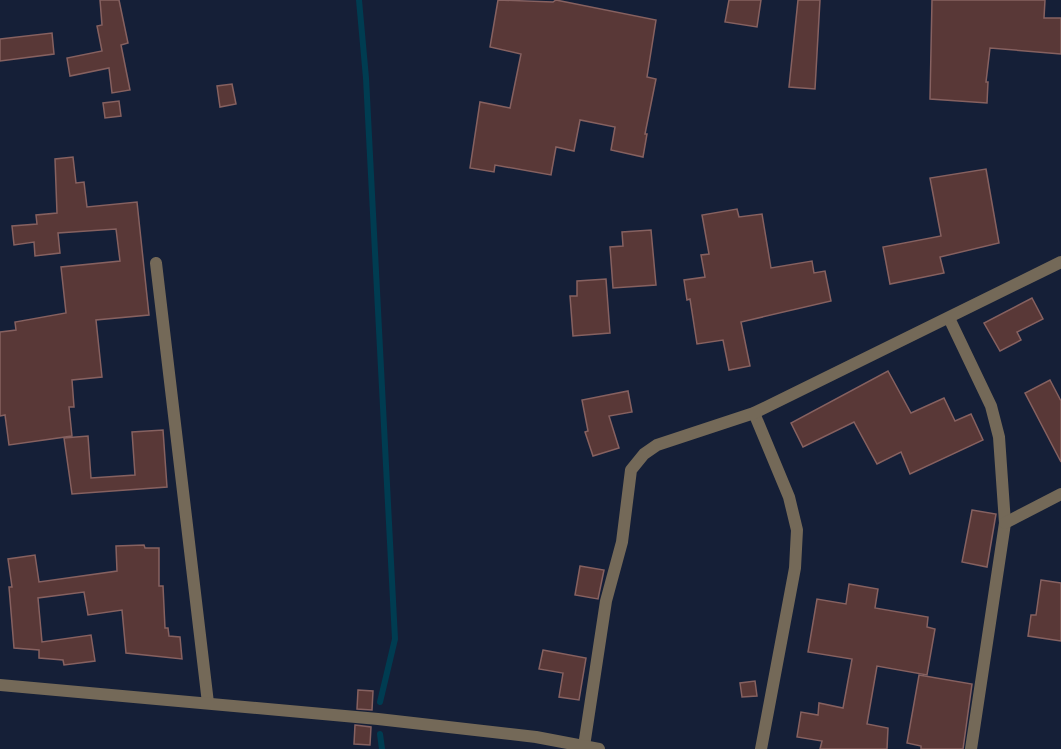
<svg xmlns="http://www.w3.org/2000/svg" width="1061" height="749" font-family="'Nunito Sans',sans-serif">
	<rect width="100%" height="100%" fill="#151f37"/>
	<g fill="none" stroke-linecap="round" stroke-linejoin="round">
		<!-- stream -->
		<g stroke="#003c51" stroke-width="6">
			<polyline points="359,0 366,78 395,639 380,702"/>
			<polyline points="380,734 382,749"/>
		</g>
	</g>
	<!-- building -->
	<g fill="#593837" stroke="#866160" stroke-width="1.5">
		<polygon points="100,0 119,0 128,43 121,45 130,90 112,93 109,68 70,76 67,58 102,51 97,26 102,25"/>
		<polygon points="498,0 553,2 556,0 656,20 647,77 656,79 645,134 647,134 643,157 611,150 615,127 580,120 574,151 556,147 551,175 495,165 494,172 470,168 480,102 510,108 521,54 490,47"/>
		<polygon points="729,0 761,0 757,27 725,22"/>
		<polygon points="798,0 820,0 815,89 789,87"/>
		<polygon points="932,0 1045,0 1044,18 1061,18 1061,54 990,48 986,82 988,82 987,103 930,99"/>
		<polygon points="52,33 54,54 0,61 0,39"/>
		<polygon points="232,84 236,104 220,107 217,86"/>
		<polygon points="119,101 121,116 105,118 103,103"/>
		<polygon points="73,157 76,183 84,182 87,207 137,202 149,315 96,320 102,377 72,380 74,407 69,407 72,436 9,445 5,415 0,416 0,332 16,330 15,322 66,313 61,267 120,261 116,229 58,233 60,253 35,256 34,242 14,245 12,226 37,224 36,215 57,213 55,159"/>
		<polygon points="986,169 999,243 940,257 944,273 890,284 883,247 941,236 930,178"/>
		<polygon points="737,209 739,217 762,214 771,268 812,261 814,273 825,271 831,301 741,322 750,366 729,370 723,340 697,344 690,299 687,300 684,280 705,277 701,255 709,254 702,215"/>
		<polygon points="651,230 656,285 613,288 610,247 623,246 622,232"/>
		<polygon points="606,279 610,333 573,336 570,296 577,296 577,281"/>
		<polygon points="1032,298 1043,319 1017,332 1021,340 1000,351 984,323"/>
		<polygon points="888,371 911,413 944,398 955,421 971,414 983,440 910,474 901,452 877,464 854,422 803,447 791,423"/>
		<polygon points="1050,380 1061,401 1061,462 1025,393"/>
		<polygon points="628,391 632,412 609,416 619,448 593,456 585,432 588,431 582,400"/>
		<polygon points="163,430 167,487 72,494 64,438 88,436 91,478 135,475 132,432"/>
		<polygon points="972,510 996,514 987,567 962,562"/>
		<polygon points="144,545 145,548 159,548 159,586 163,586 165,628 168,628 169,636 180,637 182,659 126,653 122,610 88,615 84,592 38,598 42,642 91,635 95,661 64,665 63,660 39,658 39,650 14,648 9,587 12,587 8,559 35,555 39,582 117,571 116,546"/>
		<polygon points="580,566 604,570 598,599 575,595"/>
		<polygon points="1041,580 1061,583 1061,641 1028,636 1031,615 1036,615"/>
		<polygon points="849,584 878,589 875,608 928,617 927,627 935,629 927,675 877,666 867,724 888,728 887,749 820,749 822,741 797,737 801,712 818,715 819,703 843,708 852,659 808,652 817,599 846,604"/>
		<polygon points="543,650 586,658 579,700 559,697 563,673 539,669"/>
		<polygon points="919,675 972,684 963,749 921,749 921,746 907,743"/>
		<polygon points="755,681 757,696 742,697 740,683"/>
		<polygon points="358,690 373,691 372,710 357,709"/>
		<polygon points="355,725 371,727 370,745 354,744"/>
	</g>
	<g fill="none" stroke-linecap="round" stroke-linejoin="round">
		<!-- minor -->
		<g stroke="#746958" stroke-width="12">
			<polyline points="156,263 208,703"/>
			<polyline points="949,318 991,406 999,437 1005,523 971,749"/>
			<polyline points="754,413 789,497 797,530 795,568 761,749"/>
			<polyline points="1005,523 1061,494"/>
			<polyline points="584,746 606,601 622,542 631,470 644,454 657,445 754,413 1061,262"/>
		</g>
		<!-- tertiary -->
		<polyline stroke="#746958" stroke-width="12" points="0,685 378,719 536,737 599,749"/>
	</g>
</svg>
